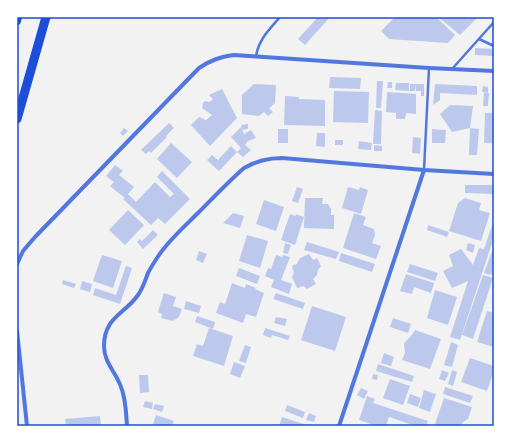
<svg xmlns="http://www.w3.org/2000/svg" width="511" height="443" font-family="Quicksand,sans-serif">
	<rect width="100%" height="100%" fill="#f2f2f2"/>
	<!-- building -->
	<g fill="#bdc9ec">
		<polygon points="318,17 330,17 305,45 298,39"/>
		<polygon points="395,17 436,17 455,35 448,43 389,39 381,31"/>
		<polygon points="438,17 478,17 460,35"/>
		<polygon points="475,48 494,49 494,56 475,55"/>
		<polygon points="330,77 361,78 360,89 329,88"/>
		<polygon points="377,81 383,81 381,108 376,108"/>
		<polygon points="388,82 392,82 392,88 387,88"/>
		<polygon points="396,83 409,83 409,91 395,90"/>
		<polygon points="254,84 276,85 275,103 269,108 273,112 268,116 264,112 259,116 242,114 242,95"/>
		<polygon points="410,84 416,84 415,91 410,91"/>
		<polygon points="416,84 424,84 424,96 421,96 421,91 416,91"/>
		<polygon points="435,84 477,86 477,95 440,93 440,100 433,105"/>
		<polygon points="483,86 488,87 488,93 482,92"/>
		<polygon points="222,89 237,118 210,146 191,125 199,117 206,120 212,115 202,108 203,103 205,101 209,102 213,99 209,95"/>
		<polygon points="334,91 369,92 368,123 333,122"/>
		<polygon points="387,92 416,94 416,114 406,113 405,119 396,119 396,113 386,112"/>
		<polygon points="484,93 489,93 488,106 483,106"/>
		<polygon points="285,96 299,97 299,99 325,100 325,126 284,125"/>
		<polygon points="450,105 473,106 470,128 452,132 440,114"/>
		<polygon points="375,110 382,111 381,144 373,144"/>
		<polygon points="485,113 494,113 494,143 484,143"/>
		<polygon points="169,123 174,128 166,136 167,137 151,153 149,151 146,154 141,150"/>
		<polygon points="248,124 248,129 242,130 241,125"/>
		<polygon points="241,127 244,134 251,130 256,138 248,141 245,145 251,150 243,157 237,152 219,171 207,160 212,155 218,160 231,146 237,152 241,148 231,137"/>
		<polygon points="124,128 128,131 123,136 120,133"/>
		<polygon points="470,128 479,129 477,155 469,155"/>
		<rect x="278" y="129" width="10" height="14"/>
		<polygon points="432,129 446,130 445,143 432,143"/>
		<polygon points="317,133 325,133 325,147 316,146"/>
		<polygon points="413,137 421,138 420,154 412,153"/>
		<rect x="335" y="140" width="8" height="5"/>
		<polygon points="359,141 372,143 371,150 358,149"/>
		<polygon points="171,143 192,162 177,178 157,159"/>
		<polygon points="374,145 382,146 382,151 374,151"/>
		<polygon points="115,165 123,171 119,175 134,187 128,194 136,202 155,182 170,197 174,194 157,177 162,171 190,199 165,224 158,218 151,225 123,199 125,198 110,186 114,182 106,176"/>
		<polygon points="465,185 494,185 494,194 465,193"/>
		<polygon points="297,187 303,189 298,203 292,201"/>
		<polygon points="348,187 359,190 360,187 368,190 361,214 342,208"/>
		<polygon points="305,198 323,198 322,204 328,204 331,209 331,215 334,215 334,229 304,228"/>
		<polygon points="465,198 481,203 479,210 490,213 481,241 449,231 458,203"/>
		<polygon points="264,200 284,207 276,231 256,224"/>
		<polygon points="128,210 144,225 125,245 109,230"/>
		<polygon points="233,213 244,216 240,228 223,223"/>
		<polygon points="354,213 366,217 363,225 374,229 375,235 372,243 381,246 376,259 343,248"/>
		<polygon points="290,214 296,216 296,214 304,217 295,245 281,240"/>
		<polygon points="494,220 494,237 460,340 450,337 468,281 452,288 443,271 453,266 449,255 461,249 473,265 479,248 484,249"/>
		<polygon points="428,225 449,232 447,237 427,230"/>
		<polygon points="153,230 158,235 143,249 137,242 140,239 142,241"/>
		<polygon points="247,235 268,241 260,268 239,261"/>
		<polygon points="307,242 339,252 336,259 304,250"/>
		<polygon points="285,243 291,245 288,254 283,253"/>
		<polygon points="468,243 475,245 473,253 466,250"/>
		<polygon points="199,251 207,254 203,263 196,260"/>
		<polygon points="492,251 494,252 494,267 491,275 484,273"/>
		<polygon points="341,253 375,264 372,272 339,261"/>
		<polygon points="309,254 313,260 317,258 321,266 318,270 317,275 313,279 316,284 307,289 304,286 297,288 292,277 294,272 292,268 293,265 297,264 300,258"/>
		<polygon points="102,255 122,261 113,288 93,281"/>
		<polygon points="276,255 282,257 283,255 290,257 281,280 292,284 289,294 271,287 274,280 265,276 268,268 271,269"/>
		<polygon points="410,264 438,273 435,281 407,272"/>
		<polygon points="126,266 132,268 120,304 93,295 95,288 116,295"/>
		<polygon points="239,268 260,276 257,284 236,276"/>
		<polygon points="406,274 434,283 431,293 414,287 412,294 400,291"/>
		<polygon points="483,275 493,278 473,339 462,335"/>
		<polygon points="63,280 76,284 74,288 62,284"/>
		<polygon points="82,281 92,284 90,292 80,289"/>
		<polygon points="232,283 245,288 246,284 256,288 255,289 264,293 256,317 246,314 243,323 216,313 220,302 225,304"/>
		<polygon points="435,290 457,297 448,325 427,318"/>
		<polygon points="164,293 176,297 173,306 182,309 179,317 173,321 161,318 162,314 158,312"/>
		<polygon points="276,293 305,303 303,309 273,299"/>
		<polygon points="186,301 201,306 199,313 184,309"/>
		<polygon points="312,306 346,317 335,351 301,340"/>
		<polygon points="487,311 494,313 494,347 477,342"/>
		<polygon points="197,316 215,322 213,329 195,322"/>
		<polygon points="276,317 287,319 285,326 274,323"/>
		<polygon points="393,318 411,324 408,333 390,327"/>
		<polygon points="209,328 233,336 224,366 193,356 197,344 203,346"/>
		<polygon points="265,328 290,336 288,340 272,335 271,338 263,335"/>
		<polygon points="415,330 441,339 430,369 402,360 405,353 404,343 411,336"/>
		<polygon points="451,342 458,345 452,367 444,365"/>
		<polygon points="245,345 251,347 246,363 239,361"/>
		<polygon points="384,353 394,357 391,366 381,363"/>
		<polygon points="470,358 494,366 494,370 487,391 461,382"/>
		<polygon points="234,362 245,366 240,378 230,374"/>
		<polygon points="378,364 414,376 412,382 376,371"/>
		<polygon points="442,370 449,373 445,381 439,379"/>
		<polygon points="452,370 457,372 453,386 448,384"/>
		<polygon points="373,374 378,375 377,380 372,379"/>
		<polygon points="139,375 148,375 149,392 140,393"/>
		<polygon points="390,379 410,386 403,405 383,398"/>
		<polygon points="445,387 473,396 470,403 443,394"/>
		<polygon points="361,388 368,391 364,399 357,395"/>
		<polygon points="424,390 436,394 430,412 419,408"/>
		<polygon points="410,394 421,398 418,407 407,403"/>
		<polygon points="367,396 375,399 373,403 428,421 426,426 416,426 389,417 386,426 376,426 359,420"/>
		<polygon points="444,398 472,407 468,419 463,422 461,426 446,425 446,426 439,426 435,424"/>
		<polygon points="145,401 153,403 152,409 143,407"/>
		<polygon points="155,404 164,406 162,412 153,409"/>
		<polygon points="287,405 305,412 303,418 285,411"/>
		<polygon points="309,413 316,416 314,422 306,420"/>
		<polygon points="156,415 174,421 172,426 158,426 153,424"/>
		<polygon points="100,416 101,426 66,426 65,419"/>
		<polygon points="282,417 310,426 279,426"/>
	</g>
	<g fill="none" stroke-linecap="round" stroke-linejoin="round">
		<!-- service -->
		<g stroke="#5277de" stroke-width="2.5">
			<polyline points="479,39 494,46"/>
			<path d="M256,56C259,39 269,30 280,17"/>
			<polyline points="452,69 494,22"/>
			<polyline points="424,170 429,68"/>
		</g>
		<!-- minor -->
		<g stroke="#5277de" stroke-width="4">
			<path d="M17,264L23,251L35,237L199,68C211,60 220,57 234,55L429,68L494,71"/>
			<polyline points="17,331 27,426"/>
			<path d="M127,426C126,413 126,399 121,387C116,372 104,363 104,346C104,317 125,314 138,295C143,288 145,281 148,273C151,267 155,261 159,255C170,239 185,226 198,213C213,198 228,182 244,168C256,161 268,158 282,158L424,170L494,174"/>
			<polyline points="339,426 424,170"/>
		</g>
		<!-- primary -->
		<polyline stroke="#1d4ed8" stroke-width="8" points="17,21 18,17"/>
		<!-- motorway -->
		<polyline stroke="#1d4ed8" stroke-width="9" points="17,119 46,17"/>
	</g>
	<!-- border -->
	<rect width="511" height="443" fill="none" stroke="#ffffff" stroke-width="36"/>
	<rect x="18" y="18" width="475" height="407" fill="none" stroke="#1d4ed8" stroke-width="1.5"/>
</svg>
